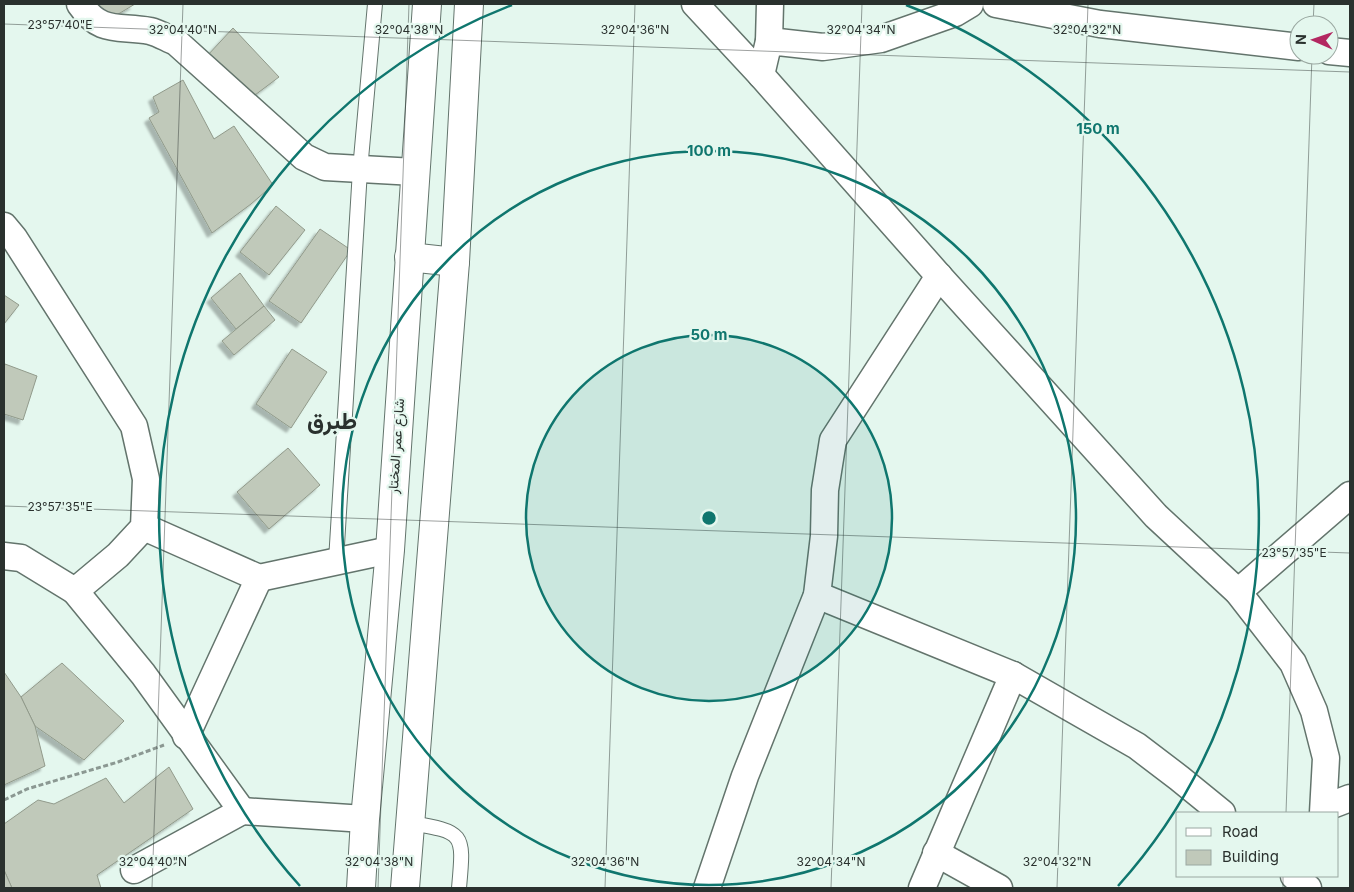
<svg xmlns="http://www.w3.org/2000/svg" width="1354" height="892" font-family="Inter,Vazirmatn,sans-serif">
	<defs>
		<filter id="shadow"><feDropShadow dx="-4.5" dy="4.5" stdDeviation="1" flood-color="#0004"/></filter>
	</defs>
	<rect width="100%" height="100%" fill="#e4f7ee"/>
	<!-- building -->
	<g fill="#c0c9ba" stroke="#919a8b" filter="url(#shadow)">
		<polygon points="95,4 135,4 105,22"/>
		<polygon points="233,28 279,77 251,98 207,56"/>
		<polygon points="183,80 214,139 234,126 273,185 251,204 212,233 149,118 159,112 153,97"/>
		<polygon points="276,206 305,230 269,275 240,252"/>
		<polygon points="320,229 351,250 301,323 269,301"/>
		<polygon points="240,273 264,306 236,329 211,298"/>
		<polygon points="4,295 19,305 4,324"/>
		<polygon points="264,306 275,320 234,355 222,341"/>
		<polygon points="292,349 327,372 291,428 256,404"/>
		<polygon points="5,364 37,376 23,420 4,414 4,368"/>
		<polygon points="288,448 320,485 269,529 237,492"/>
		<polygon points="62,663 124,721 84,760 35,726 21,697"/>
		<polygon points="4,672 21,697 35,726 45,766 4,785"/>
		<polygon points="169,767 193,809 97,875 101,888 12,888 4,870 4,824 38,800 54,804 106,778 124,803"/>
		<polygon points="4,870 12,888 4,888"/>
	</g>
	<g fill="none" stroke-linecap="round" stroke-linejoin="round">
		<defs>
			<g id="lane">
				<polyline points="336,561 360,170 375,4"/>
				<path d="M410,823C465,832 464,833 459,888"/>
			</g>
			<g id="street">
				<path d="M80,4C101,35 119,25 150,31C159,33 168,39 176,42L304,157L325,167L415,172"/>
				<polyline points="695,4 761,75 939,276 1156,516 1238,592 1293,663 1314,711 1326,758 1323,813"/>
				<polyline points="996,4 1100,24 1299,47"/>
				<polyline points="769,41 770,4"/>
				<polyline points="1329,51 1350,53"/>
				<polyline points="761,75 769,41 823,47 881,39 955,13 970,4"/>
				<polyline points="4,226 14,238 134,426 146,479 144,527 118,555 75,591 143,674 242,811 134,870"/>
				<polyline points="144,527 259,578 390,550"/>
				<polyline points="4,556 21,558 75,591"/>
				<polyline points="1238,592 1350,495"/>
				<polyline points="817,595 1013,675"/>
				<polyline points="186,736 259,578"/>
				<polyline points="1324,808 1350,798"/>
				<polyline points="242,811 365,819"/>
				<polyline points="936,853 999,888"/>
				<polyline points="1294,876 1308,888"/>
				<polyline points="707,888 745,776 817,595 824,536 825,490 833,440 939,276"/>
				<polyline points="922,888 1013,675 1137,746 1179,778 1222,813"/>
			</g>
			<g id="secondary">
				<polyline points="409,257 455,262"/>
				<polyline points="361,888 365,819 390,550 427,4"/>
				<polyline points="405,888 455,262 469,4"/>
			</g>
		</defs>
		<!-- lane casing -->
		<use href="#lane" stroke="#63746c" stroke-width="16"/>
		<!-- street casing -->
		<use href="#street" stroke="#63746c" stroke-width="29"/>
		<!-- secondary casing -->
		<use href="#secondary" stroke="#63746c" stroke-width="30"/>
		<!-- path -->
		<polyline stroke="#8b9892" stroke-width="3" stroke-dasharray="5 2.5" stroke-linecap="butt" points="4,800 27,789 118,762 164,745"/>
		<!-- lane -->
		<use href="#lane" stroke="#fff" stroke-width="14"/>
		<!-- street -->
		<use href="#street" stroke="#fff" stroke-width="26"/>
		<!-- secondary -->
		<use href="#secondary" stroke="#fff" stroke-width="28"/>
	</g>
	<!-- ticks -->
	<path fill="none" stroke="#2a312e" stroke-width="1" stroke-opacity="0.45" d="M4,24L1350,72M1313,25L1314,4M4,506L1350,553M1286,813L1312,55M152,888L183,4M378,888L409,4M605,888L635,4M831,888L862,4M1057,888L1088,4M1283,888V876"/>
	<!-- distance rings -->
	<circle cx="709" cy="518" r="183" fill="#0f766e" fill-opacity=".12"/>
	<g fill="none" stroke="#0f766e" stroke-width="2.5">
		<circle cx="709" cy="518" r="183"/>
		<circle cx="709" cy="518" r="367"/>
		<path d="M300 886A550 550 0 0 1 512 5M906 5A550 550 0 0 1 1118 886"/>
	</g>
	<g text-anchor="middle" stroke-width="4.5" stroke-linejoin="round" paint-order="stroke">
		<!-- street labels -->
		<g font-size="14" fill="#2a312e" stroke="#e4f7ee">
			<text transform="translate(396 446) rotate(-86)" y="5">شارع عمر المختار</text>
		</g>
		<!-- town labels -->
		<g font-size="24" font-weight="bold" fill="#2a312e" stroke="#e4f7ee">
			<text x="332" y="429">طبرق</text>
		</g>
	</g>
	<g font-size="12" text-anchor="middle" fill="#2a312e" stroke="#e4f7ee" stroke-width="4.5" stroke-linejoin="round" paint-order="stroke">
		<text x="60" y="29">23°57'40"E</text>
		<text x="183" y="34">32°04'40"N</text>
		<text x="409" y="34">32°04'38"N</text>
		<text x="635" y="34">32°04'36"N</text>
		<text x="861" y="34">32°04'34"N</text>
		<text x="1087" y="34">32°04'32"N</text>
		<text x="60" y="511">23°57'35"E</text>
		<text x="1294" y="557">23°57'35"E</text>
		<text x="153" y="866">32°04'40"N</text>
		<text x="379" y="866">32°04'38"N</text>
		<text x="605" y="866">32°04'36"N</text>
		<text x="831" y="866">32°04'34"N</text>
		<text x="1057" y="866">32°04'32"N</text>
	</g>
	<circle cx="709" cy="518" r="8" fill="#0f766e" stroke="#e4f7ee" stroke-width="2.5"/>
	<g font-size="15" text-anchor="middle" font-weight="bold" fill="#0f766e" stroke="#e4f7ee" stroke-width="4.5" stroke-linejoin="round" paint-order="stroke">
		<text x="1098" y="134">150 m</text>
		<text x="709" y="156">100 m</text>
		<text x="709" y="340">50 m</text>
	</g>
	<!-- border -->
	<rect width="1354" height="892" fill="none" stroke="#2a312e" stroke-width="10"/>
	<!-- legend -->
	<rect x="1176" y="812" width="162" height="65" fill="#e4f7ee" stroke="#9aa8a1"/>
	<rect x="1186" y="828" width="25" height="8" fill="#ffffff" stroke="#9aa8a1"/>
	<text x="1222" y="837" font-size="15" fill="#2a312e">Road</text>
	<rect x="1186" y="850" width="25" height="15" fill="#c0c9ba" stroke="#9aa8a1"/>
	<text x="1222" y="862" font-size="15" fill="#2a312e">Building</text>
	<!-- north arrow -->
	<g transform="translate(1314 40) rotate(272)"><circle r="24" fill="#e4f7ee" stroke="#9aa8a1"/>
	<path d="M0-4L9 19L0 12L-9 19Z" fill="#b32761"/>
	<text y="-8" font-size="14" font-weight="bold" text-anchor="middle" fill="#2a312e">N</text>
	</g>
</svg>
